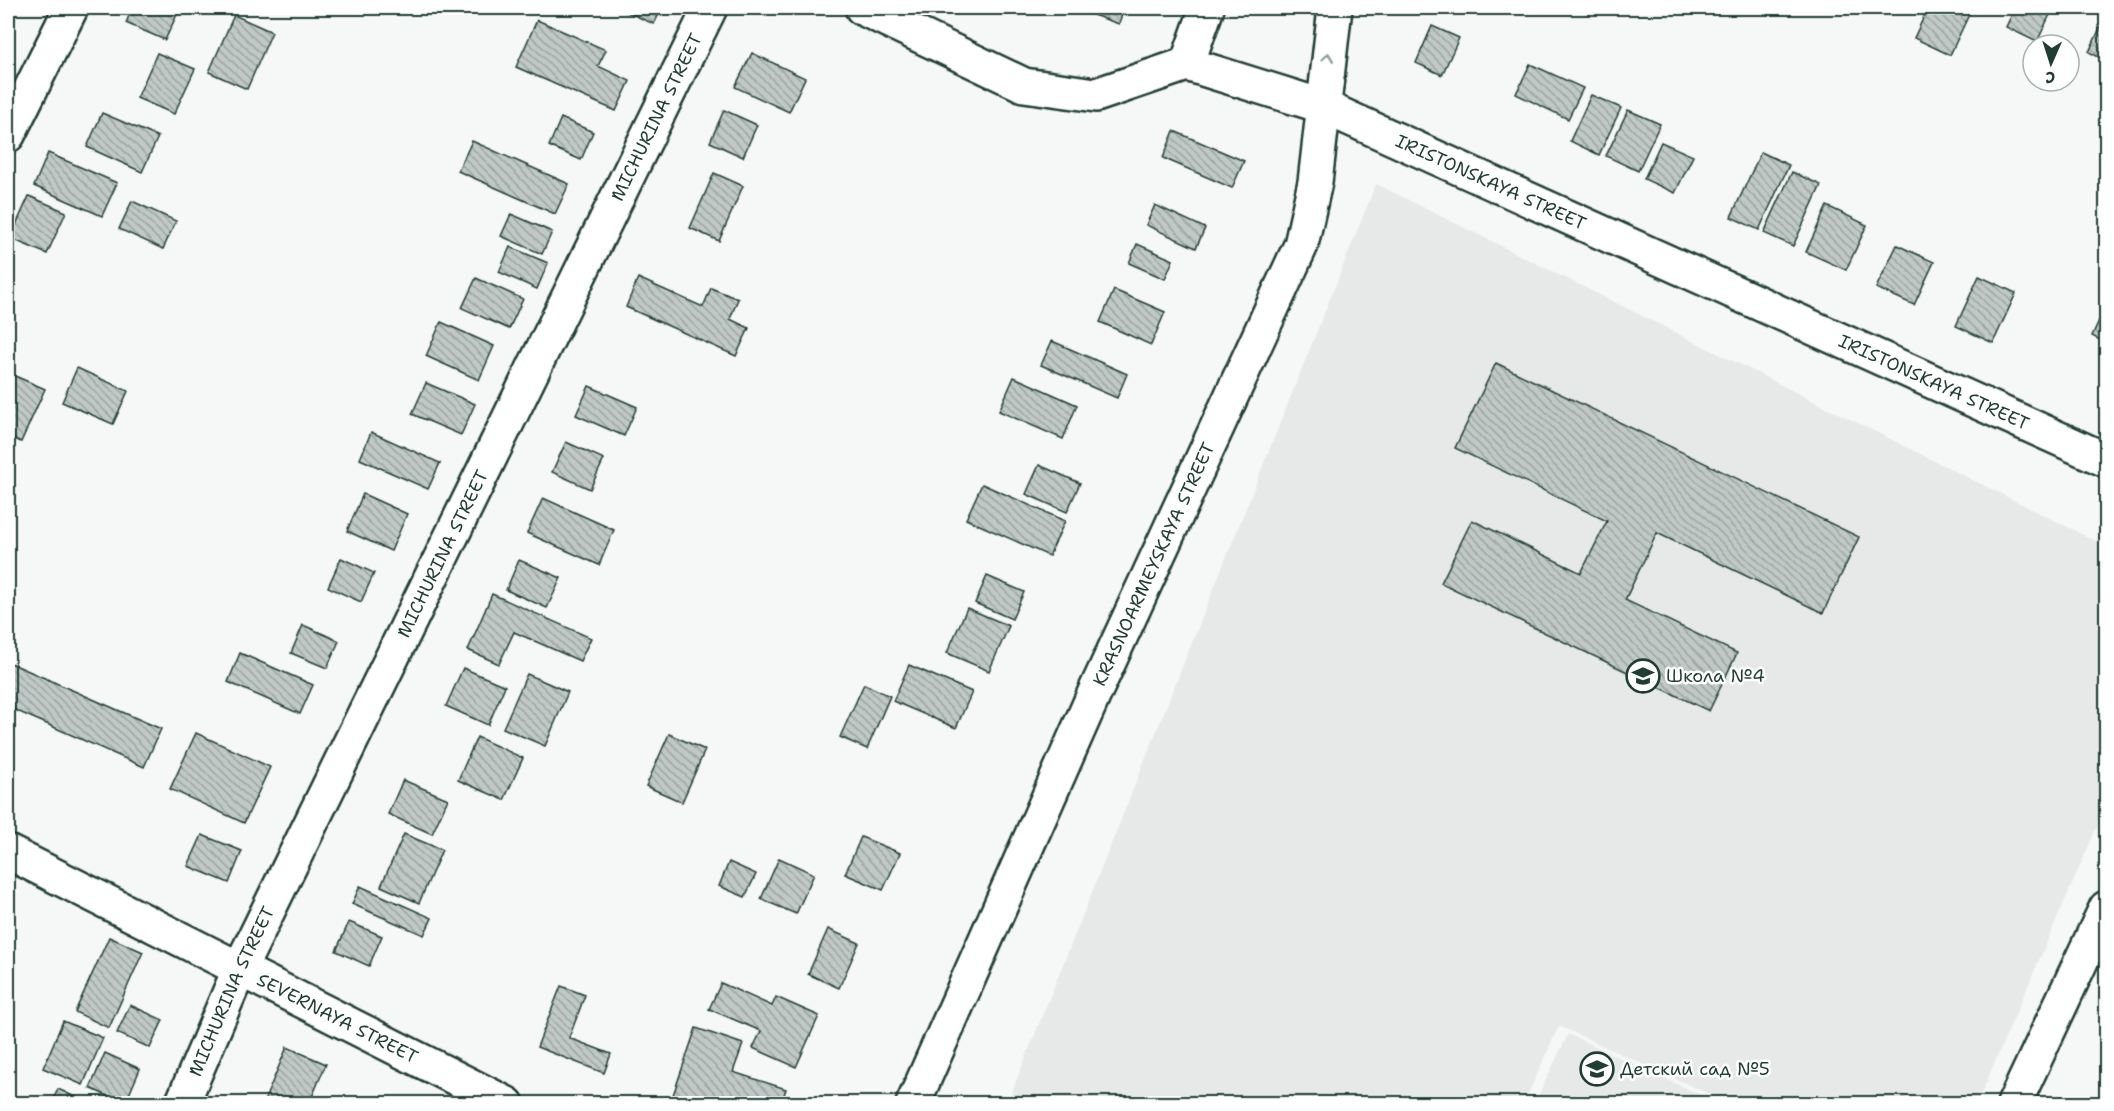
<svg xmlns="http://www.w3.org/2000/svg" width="2114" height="1111" font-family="'Shantell Sans',sans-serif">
	<defs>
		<pattern id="building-back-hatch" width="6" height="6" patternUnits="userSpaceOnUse" patternTransform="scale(1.5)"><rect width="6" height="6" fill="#c0c9c6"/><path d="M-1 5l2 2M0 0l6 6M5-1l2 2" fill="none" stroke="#9ba4a2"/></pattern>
	</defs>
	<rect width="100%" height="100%" fill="#f6f7f7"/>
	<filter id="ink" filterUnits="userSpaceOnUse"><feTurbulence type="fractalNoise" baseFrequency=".0167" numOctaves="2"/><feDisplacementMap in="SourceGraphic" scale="12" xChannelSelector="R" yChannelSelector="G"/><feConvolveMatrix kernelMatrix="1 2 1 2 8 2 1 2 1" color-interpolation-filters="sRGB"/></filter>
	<g filter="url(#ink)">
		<!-- built -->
		<g fill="#e6e9e8">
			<polygon points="1376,184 2106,546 2106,806 1977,1103 1729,1103 1559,1026 1524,1103 1007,1104"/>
			<polygon points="1568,1034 1718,1103 1535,1103"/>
		</g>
		<!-- building -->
		<g fill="url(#building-back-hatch)" stroke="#1f3d34" stroke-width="1.5">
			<polygon points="132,8 180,8 165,40 126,23"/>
			<polygon points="618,8 662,8 654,24"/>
			<polygon points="1073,8 1124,8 1119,24"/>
			<polygon points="1928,8 1972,8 1950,55 1914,38"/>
			<polygon points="2015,8 2053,8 2037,42 2006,27"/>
			<polygon points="234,15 272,32 247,89 209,72"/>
			<polygon points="2105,17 2106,17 2106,61 2089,52"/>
			<polygon points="537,20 606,50 598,66 630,81 616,111 516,67"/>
			<polygon points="1432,26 1459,38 1442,75 1416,63"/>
			<polygon points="157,53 195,69 174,114 137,98"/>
			<polygon points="752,53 805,78 789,112 735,87"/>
			<polygon points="1530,64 1583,88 1568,119 1516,94"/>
			<polygon points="1591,95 1621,108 1599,155 1570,141"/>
			<polygon points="724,110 757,125 743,157 710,142"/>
			<polygon points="1628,110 1660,124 1638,171 1606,156"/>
			<polygon points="102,113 158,137 142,172 87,147"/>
			<polygon points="561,118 593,132 581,160 549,146"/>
			<polygon points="1174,131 1244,161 1232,188 1163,158"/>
			<polygon points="472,141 569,184 555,214 458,171"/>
			<polygon points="1661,142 1693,156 1675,193 1644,179"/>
			<polygon points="1761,152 1789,165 1759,230 1731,217"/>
			<polygon points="48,153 117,183 102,216 34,186"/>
			<polygon points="1792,172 1821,185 1793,246 1764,233"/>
			<polygon points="714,173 743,186 719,241 690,228"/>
			<polygon points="29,196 66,212 47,254 10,238"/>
			<polygon points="132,201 176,221 163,249 119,229"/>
			<polygon points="1155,205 1205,228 1196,248 1146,225"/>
			<polygon points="1827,206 1867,225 1846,270 1806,252"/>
			<polygon points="511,214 552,232 542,254 501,236"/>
			<polygon points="1137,244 1173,260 1165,279 1129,263"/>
			<polygon points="1897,245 1934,262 1914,305 1876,288"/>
			<polygon points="510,247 548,263 537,289 499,272"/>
			<polygon points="1979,276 2016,293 1993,343 1956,326"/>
			<polygon points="476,278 523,299 509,329 462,308"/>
			<polygon points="638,278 703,307 711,288 738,299 730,319 749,328 736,356 626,307"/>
			<polygon points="1114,290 1165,312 1151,345 1100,322"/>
			<polygon points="2106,305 2106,343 2092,336"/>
			<polygon points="441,322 494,346 479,380 426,356"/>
			<polygon points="1052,341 1127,374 1117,398 1041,365"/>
			<polygon points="1496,363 1859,537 1823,613 1657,533 1625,600 1737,653 1709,711 1441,583 1472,520 1581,573 1607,521 1455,448"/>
			<polygon points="77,368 128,391 113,424 62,402"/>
			<polygon points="8,373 45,389 21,442 8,436"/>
			<polygon points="1014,377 1077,405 1063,439 999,411"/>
			<polygon points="426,383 475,404 461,435 412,414"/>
			<polygon points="589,386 637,407 624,436 576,415"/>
			<polygon points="371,432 440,463 428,489 360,459"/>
			<polygon points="566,442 604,459 590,489 552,472"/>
			<polygon points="1039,465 1080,483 1067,512 1026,494"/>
			<polygon points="982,484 1065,521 1049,556 966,519"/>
			<polygon points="363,494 407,514 391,551 347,531"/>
			<polygon points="543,498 614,530 599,565 527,533"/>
			<polygon points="341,558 374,573 361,602 328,587"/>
			<polygon points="519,560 561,578 547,608 506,590"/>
			<polygon points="987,576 1024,592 1012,619 975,603"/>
			<polygon points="492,594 591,638 580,661 514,632 499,664 468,650"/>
			<polygon points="967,608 1009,626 989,671 947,653"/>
			<polygon points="303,625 339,641 327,668 291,653"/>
			<polygon points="240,653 313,685 300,714 228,682"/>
			<polygon points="8,662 161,729 144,767 8,707"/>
			<polygon points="909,665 972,692 956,728 893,701"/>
			<polygon points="463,668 505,686 488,725 446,706"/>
			<polygon points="527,674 568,692 545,746 503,728"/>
			<polygon points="864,684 890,696 867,749 840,737"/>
			<polygon points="196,733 270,767 244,823 170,789"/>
			<polygon points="669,734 705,750 682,802 646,786"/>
			<polygon points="477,737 523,758 504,800 458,780"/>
			<polygon points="403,780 448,799 432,834 388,814"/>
			<polygon points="404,834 442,850 419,903 381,886"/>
			<polygon points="202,835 242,851 229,883 188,866"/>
			<polygon points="861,837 900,853 883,890 845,874"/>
			<polygon points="779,858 814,874 796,914 761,899"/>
			<polygon points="729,862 756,874 745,897 719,886"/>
			<polygon points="360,886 432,918 424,935 352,904"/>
			<polygon points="349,922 382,936 369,966 336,951"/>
			<polygon points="828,929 859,943 839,988 808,974"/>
			<polygon points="109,937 143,952 109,1028 75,1012"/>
			<polygon points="721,983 772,1006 776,997 819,1016 796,1067 753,1048 761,1031 709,1009"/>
			<polygon points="561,986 585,995 569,1038 611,1054 604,1073 537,1047"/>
			<polygon points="130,1005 163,1020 150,1048 117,1033"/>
			<polygon points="63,1021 103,1038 83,1085 43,1068"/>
			<polygon points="696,1028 743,1044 733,1072 786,1089 781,1104 670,1104"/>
			<polygon points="287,1047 326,1064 309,1104 263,1104"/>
			<polygon points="105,1053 140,1069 125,1104 90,1088"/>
			<polygon points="58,1089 90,1104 51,1104"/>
		</g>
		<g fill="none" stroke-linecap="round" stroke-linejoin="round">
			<defs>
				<g id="minor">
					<path id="s1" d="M862,8L1024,85L1096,95L1187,64L1322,106L2106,460"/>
					<polyline points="1187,64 1207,8"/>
					<polyline points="8,135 71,8"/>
					<path id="s2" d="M8,852L507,1104"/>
					<path id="s3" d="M182,1104L240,968L710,8"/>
					<path id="s4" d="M913,1104L1095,692L1301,245L1315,182L1335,8"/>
					<polyline points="2014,1104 2106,908"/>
				</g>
			</defs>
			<!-- minor casing -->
			<use href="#minor" stroke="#1f3d34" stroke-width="38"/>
			<!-- minor -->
			<use href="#minor" stroke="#fff" stroke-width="33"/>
		</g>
		<!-- one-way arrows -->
		<defs><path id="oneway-chevron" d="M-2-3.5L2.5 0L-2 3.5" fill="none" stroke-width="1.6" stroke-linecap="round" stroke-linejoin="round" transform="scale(1.5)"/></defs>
		<use stroke="#8f9e9a" href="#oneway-chevron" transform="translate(1328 57) rotate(-83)"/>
	</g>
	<!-- icons -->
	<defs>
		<symbol id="school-ring" viewBox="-11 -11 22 22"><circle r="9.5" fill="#fff" stroke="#1f3d34" stroke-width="1.5"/><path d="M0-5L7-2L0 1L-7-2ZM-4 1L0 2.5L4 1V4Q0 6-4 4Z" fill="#1f3d34"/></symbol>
	</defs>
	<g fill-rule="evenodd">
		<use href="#school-ring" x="1624" y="657" width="38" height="38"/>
		<use href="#school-ring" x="1578" y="1050" width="38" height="38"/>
	</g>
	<g text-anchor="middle" stroke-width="5" stroke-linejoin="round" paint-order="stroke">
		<!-- street labels -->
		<g font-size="18" fill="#1f3d34" stroke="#fff">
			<text dy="6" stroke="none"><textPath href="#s3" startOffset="1095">MICHURINA STREET</textPath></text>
			<text dy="6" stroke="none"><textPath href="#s1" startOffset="675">IRISTONSKAYA STREET</textPath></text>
			<text dy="6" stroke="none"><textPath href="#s1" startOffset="1161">IRISTONSKAYA STREET</textPath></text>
			<text dy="6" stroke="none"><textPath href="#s3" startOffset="609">MICHURINA STREET</textPath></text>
			<text dy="6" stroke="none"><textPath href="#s4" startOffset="591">KRASNOARMEYSKAYA STREET</textPath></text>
			<text dy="6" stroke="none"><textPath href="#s3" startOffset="123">MICHURINA STREET</textPath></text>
			<text dy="6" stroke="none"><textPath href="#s2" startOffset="369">SEVERNAYA STREET</textPath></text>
		</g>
		<!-- poi labels -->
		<g font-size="18" fill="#1f3d34" stroke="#fff" text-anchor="start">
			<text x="1666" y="682">Школа №4</text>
			<text x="1620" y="1075">Детский сад №5</text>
		</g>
	</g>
	<!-- margin -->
	<rect width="2114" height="1111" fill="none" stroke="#fff" stroke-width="30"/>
	<rect x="15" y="15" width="2084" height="1081" fill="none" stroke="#1f3d34" stroke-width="2" filter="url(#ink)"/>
	<!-- north arrow -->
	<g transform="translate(2051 63) rotate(183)"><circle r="28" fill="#ffffff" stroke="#a5b1ae" stroke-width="1.5"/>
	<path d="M0-4.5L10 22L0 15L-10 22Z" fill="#1f3d34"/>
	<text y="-9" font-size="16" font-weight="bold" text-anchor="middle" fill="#1f3d34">С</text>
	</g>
</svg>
